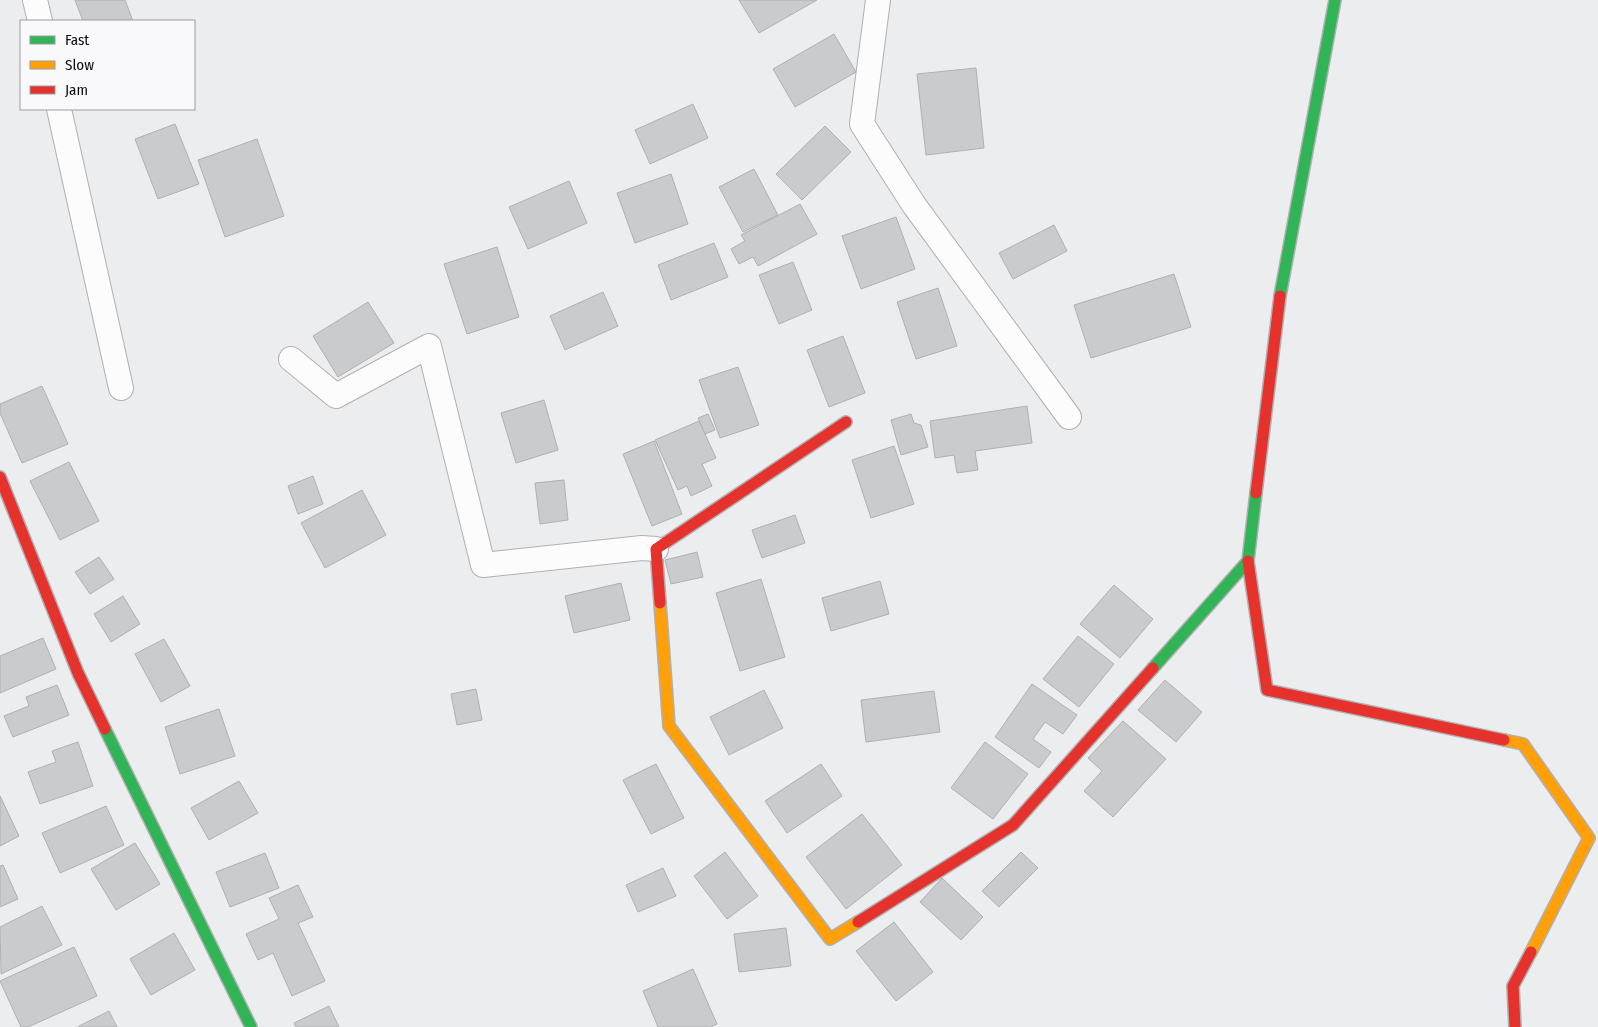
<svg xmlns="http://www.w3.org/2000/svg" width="1598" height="1027" font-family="'Fira Sans Condensed',sans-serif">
	<rect width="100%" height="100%" fill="#ecedee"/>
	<!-- building -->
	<g fill="#cacbcc" stroke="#b0b0b2">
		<polygon points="75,0 125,0 133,21 83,21"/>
		<polygon points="739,0 817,0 759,33"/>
		<polygon points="834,34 856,72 795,107 773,69"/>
		<polygon points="976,68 984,148 926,155 917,74"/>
		<polygon points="693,104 708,138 650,164 635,130"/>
		<polygon points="175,124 199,184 158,199 135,139"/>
		<polygon points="825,126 851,152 802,200 776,174"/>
		<polygon points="257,139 284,216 225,237 198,160"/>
		<polygon points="754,169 778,215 743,232 719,187"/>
		<polygon points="671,174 688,224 635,243 617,193"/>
		<polygon points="569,181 587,223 528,249 509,207"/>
		<polygon points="800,204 817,234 758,266 753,257 739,264 731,249 745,241 741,235"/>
		<polygon points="896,217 915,269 861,289 842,236"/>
		<polygon points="1054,225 1067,251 1013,279 999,253"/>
		<polygon points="714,243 728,277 671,300 658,265"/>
		<polygon points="497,247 519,317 467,334 444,264"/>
		<polygon points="793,262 812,310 779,324 759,275"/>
		<polygon points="1174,274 1191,327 1091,358 1074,305"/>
		<polygon points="938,288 957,346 916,359 897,302"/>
		<polygon points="603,292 618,326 565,350 550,316"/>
		<polygon points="368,302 394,343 338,377 313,336"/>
		<polygon points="843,336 865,393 829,407 807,350"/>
		<polygon points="738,367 759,425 720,438 699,380"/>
		<polygon points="42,386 68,444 22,463 0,413 0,404"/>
		<polygon points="544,400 558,450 516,463 501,413"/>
		<polygon points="1027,406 1032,443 975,451 978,470 957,473 954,455 935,458 930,421"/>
		<polygon points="708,414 715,430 705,434 698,418"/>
		<polygon points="911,414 914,423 921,425 928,447 901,455 891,420"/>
		<polygon points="699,421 716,458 702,464 712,486 691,496 687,486 678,490 655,440"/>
		<polygon points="654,441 682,514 652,526 623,454"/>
		<polygon points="894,446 914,504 871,518 852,460"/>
		<polygon points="69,462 99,521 60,540 30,481"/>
		<polygon points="313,476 323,504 298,514 288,486"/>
		<polygon points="564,480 568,520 540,524 535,483"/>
		<polygon points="362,490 386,535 325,568 301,523"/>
		<polygon points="795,515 805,543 762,558 752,530"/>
		<polygon points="697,552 703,577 671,584 665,560"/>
		<polygon points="99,557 114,579 90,594 75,572"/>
		<polygon points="761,579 785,657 740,671 716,593"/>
		<polygon points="880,581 889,614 831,631 822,598"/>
		<polygon points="621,583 630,620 574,633 565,596"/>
		<polygon points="1114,585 1153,619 1120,658 1080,624"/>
		<polygon points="123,596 140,624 111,642 94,614"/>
		<polygon points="1078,636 1114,664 1079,707 1043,679"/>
		<polygon points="43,638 56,669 0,693 0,656"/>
		<polygon points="164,639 190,686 161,702 135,654"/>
		<polygon points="1165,680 1202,712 1176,742 1138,710"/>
		<polygon points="1032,684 1077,715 1063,734 1045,722 1033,739 1051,752 1039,768 995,737"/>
		<polygon points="57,685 69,715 13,737 4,716 29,706 26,697"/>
		<polygon points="476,689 482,720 457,725 451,694"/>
		<polygon points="764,690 783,728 729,755 710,717"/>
		<polygon points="934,691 940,732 866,742 861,700"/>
		<polygon points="219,709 235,756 180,774 165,727"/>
		<polygon points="1123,721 1166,759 1113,817 1084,791 1102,771 1088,758"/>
		<polygon points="78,742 93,786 40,804 28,772 56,762 52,751"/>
		<polygon points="985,742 1028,774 993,819 951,788"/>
		<polygon points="656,764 684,818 651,834 623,780"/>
		<polygon points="821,764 842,796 787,833 765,801"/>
		<polygon points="239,781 258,813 209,840 191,808"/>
		<polygon points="0,796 19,836 0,846"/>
		<polygon points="106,806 124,845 60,873 42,833"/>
		<polygon points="862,814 902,865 846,909 806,857"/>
		<polygon points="135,843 160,884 116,910 91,869"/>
		<polygon points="725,852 758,896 727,919 694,876"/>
		<polygon points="1021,852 1038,868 999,907 982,891"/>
		<polygon points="265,853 279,888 230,907 216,872"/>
		<polygon points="3,865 18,899 0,907 0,866"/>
		<polygon points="663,868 676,896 638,912 626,885"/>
		<polygon points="942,878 983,917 961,940 920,902"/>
		<polygon points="298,885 313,917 298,923 325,981 292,996 273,953 258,960 246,934 279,919 269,898"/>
		<polygon points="42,906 62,945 1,974 0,927"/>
		<polygon points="894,922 933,972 896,1001 856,951"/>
		<polygon points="786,928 791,966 739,972 734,934"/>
		<polygon points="174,933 195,970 151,995 130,959"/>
		<polygon points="74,947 97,996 28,1027 21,1027 0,981"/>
		<polygon points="693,969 717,1024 710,1027 658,1027 643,991"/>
		<polygon points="329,1006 339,1027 296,1027 294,1023"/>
		<polygon points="109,1011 117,1027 79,1027 79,1026"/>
	</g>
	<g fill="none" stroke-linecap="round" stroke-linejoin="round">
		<defs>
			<g id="street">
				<polyline points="35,0 40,21"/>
				<polyline points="878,0 862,124 914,205 1069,417"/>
				<polyline points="59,109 121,388"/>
				<polyline points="291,359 336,396 429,346 483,565 642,548 656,549"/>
			</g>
			<g id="fast">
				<polyline points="1280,296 1335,0"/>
				<polyline points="1153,668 1248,561 1256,493"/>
				<polyline points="105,729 251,1027"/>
			</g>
			<g id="slow">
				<polyline points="660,603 669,726 830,939 858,922"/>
				<polyline points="1504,740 1523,744 1589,838 1531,952"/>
			</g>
			<g id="jam">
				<polyline points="0,477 78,673 105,729"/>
				<polyline points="1256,493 1280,296"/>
				<polyline points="1248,561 1267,690 1504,740"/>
				<polyline points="660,603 656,549 846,422"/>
				<polyline points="858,922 1013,825 1153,668"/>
				<polyline points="1515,1027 1513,986 1531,952"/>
			</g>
		</defs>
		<!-- street casing -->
		<use href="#street" stroke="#b0b0b2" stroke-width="26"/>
		<!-- fast casing -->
		<use href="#fast" stroke="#b0b0b2" stroke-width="14"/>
		<!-- slow casing -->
		<use href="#slow" stroke="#b0b0b2" stroke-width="14"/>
		<!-- jam casing -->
		<use href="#jam" stroke="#b0b0b2" stroke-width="14"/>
		<!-- street -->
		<use href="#street" stroke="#fcfcfc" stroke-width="24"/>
		<!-- fast -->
		<use href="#fast" stroke="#30b455" stroke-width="11"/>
		<!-- slow -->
		<use href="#slow" stroke="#ff9f0a" stroke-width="11"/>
		<!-- jam -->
		<use href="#jam" stroke="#e5322d" stroke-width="11"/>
	</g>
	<!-- legend -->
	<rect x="20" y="20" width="175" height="90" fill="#f9f9fc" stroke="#9b9b9d"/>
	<rect x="30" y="36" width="25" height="8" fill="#30b455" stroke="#9b9b9d"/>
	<text x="65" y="45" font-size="15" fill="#0d0d0e">Fast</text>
	<rect x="30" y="61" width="25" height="8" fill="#ff9f0a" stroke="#9b9b9d"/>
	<text x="65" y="70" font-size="15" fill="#0d0d0e">Slow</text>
	<rect x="30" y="86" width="25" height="8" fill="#e5322d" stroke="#9b9b9d"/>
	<text x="65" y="95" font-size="15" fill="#0d0d0e">Jam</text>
</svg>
